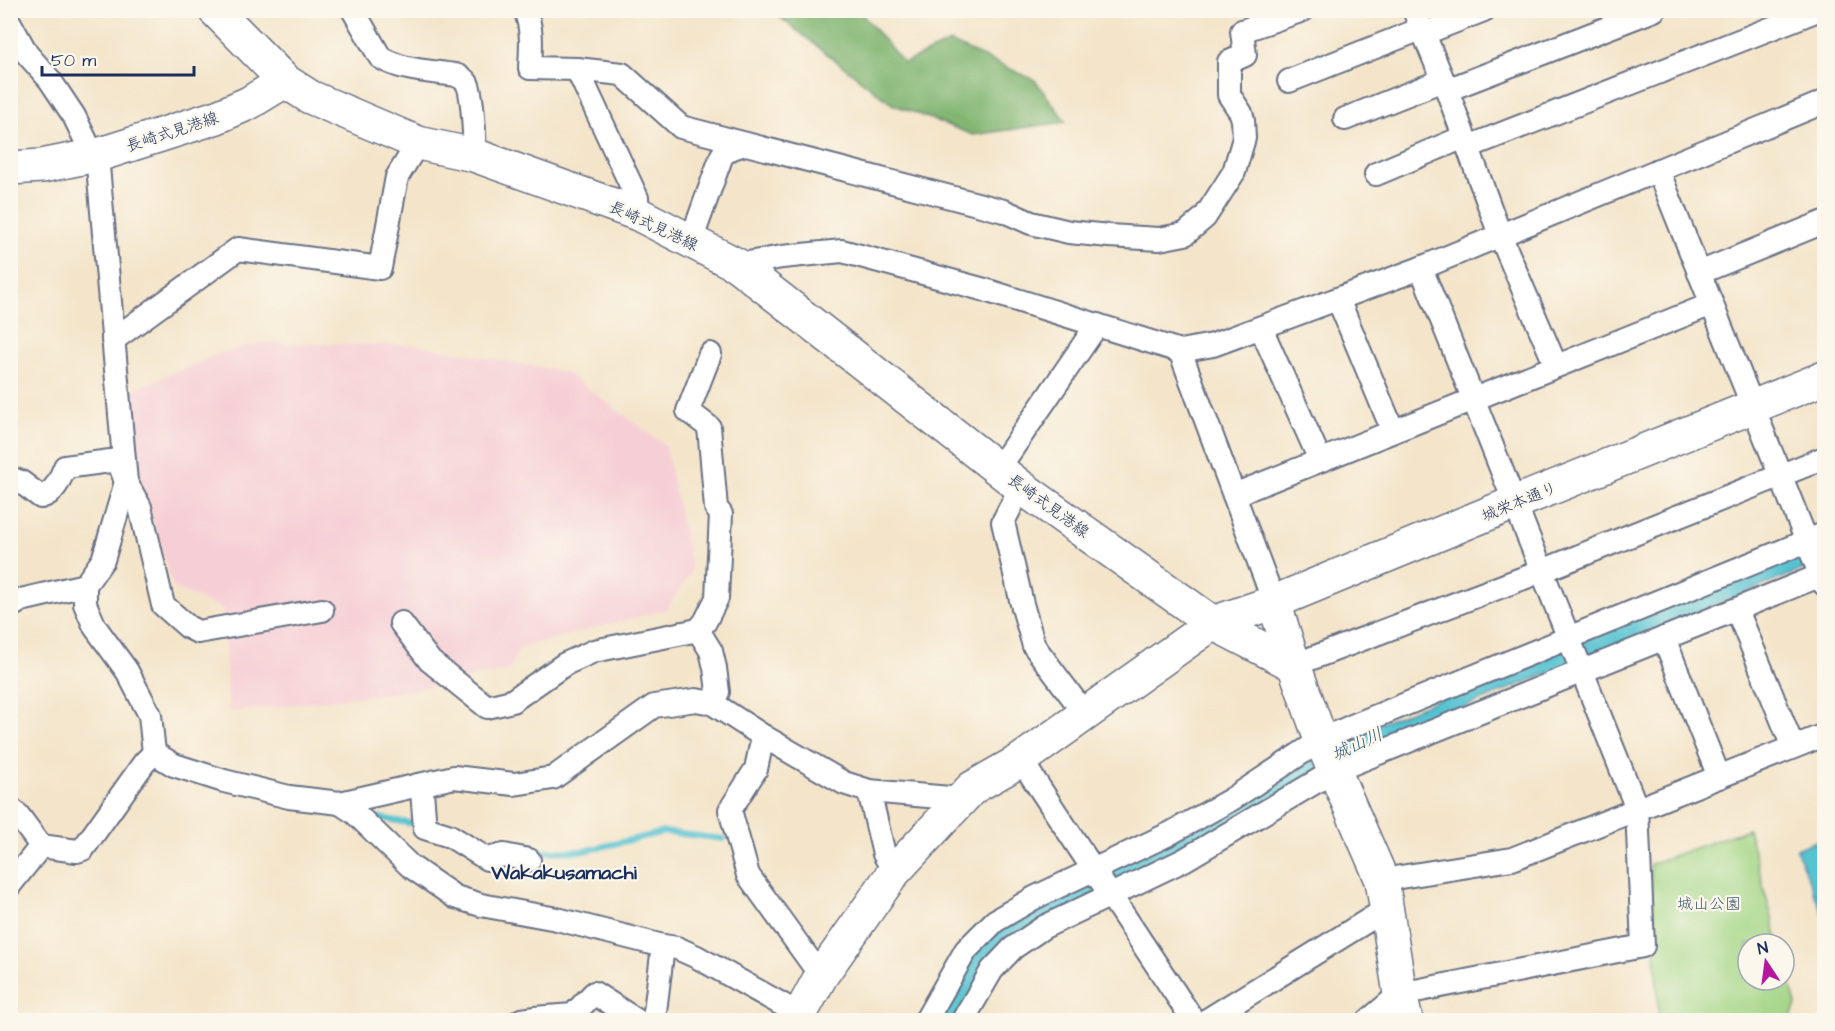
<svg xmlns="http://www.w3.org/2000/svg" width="1835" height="1031" font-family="'Architects Daughter','Klee One',sans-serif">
	<rect width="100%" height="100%" fill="#fbf7ec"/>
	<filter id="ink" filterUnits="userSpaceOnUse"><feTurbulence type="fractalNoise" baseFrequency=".0167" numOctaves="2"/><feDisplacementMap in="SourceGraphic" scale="12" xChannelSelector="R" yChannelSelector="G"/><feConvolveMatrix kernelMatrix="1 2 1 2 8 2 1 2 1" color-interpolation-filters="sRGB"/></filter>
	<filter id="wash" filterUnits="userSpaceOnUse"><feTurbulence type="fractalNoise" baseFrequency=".008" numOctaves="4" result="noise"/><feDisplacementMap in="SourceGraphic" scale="24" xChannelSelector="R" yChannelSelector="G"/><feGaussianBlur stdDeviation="1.35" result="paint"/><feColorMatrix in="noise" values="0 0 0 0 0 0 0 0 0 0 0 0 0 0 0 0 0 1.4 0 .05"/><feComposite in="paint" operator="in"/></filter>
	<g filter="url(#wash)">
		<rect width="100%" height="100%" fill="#f4e5ca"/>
		<!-- built -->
		<polygon fill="#f6cfd6" points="261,343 417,345 565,372 665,445 692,571 667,609 519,648 509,670 408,691 229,712 222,609 173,587 138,471 132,390 221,353"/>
		<!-- green -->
		<polygon fill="#a3d585" stroke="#5f8272" stroke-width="1.5" points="1748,829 1779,944 1748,944 1748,980 1784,980 1784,961 1796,1005 1790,1020 1659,1020 1650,864"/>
		<!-- forest -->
		<polygon fill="#82b672" stroke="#4e7268" stroke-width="1.5" points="767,11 859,11 904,63 950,42 1035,80 1066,122 973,135 892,104 773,12"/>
		<!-- water -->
		<g fill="#57c3d1" stroke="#397998" stroke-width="1.5">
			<polygon points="1824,542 1824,561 1352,753 1244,820 1044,922 957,1020 933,1020 970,954 996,927 1349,736"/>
			<polygon points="1824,838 1824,917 1796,849"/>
		</g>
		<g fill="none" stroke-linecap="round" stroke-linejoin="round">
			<!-- stream -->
			<g stroke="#57c3d1" stroke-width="6">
				<polyline points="380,818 420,825"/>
				<polyline points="531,852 584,851 664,832 724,839"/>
			</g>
		</g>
	</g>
	<g filter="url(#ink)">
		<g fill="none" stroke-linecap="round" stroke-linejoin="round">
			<defs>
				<g id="street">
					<path d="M353,10L380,57C401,71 431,71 455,75C459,76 464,79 467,83C473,94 475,142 474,155"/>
					<path d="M525,10C533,30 531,47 530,68L577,69L622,74L681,127L1004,211L1031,223L1069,232L1109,236L1159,239L1185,234L1205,217L1234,172L1244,138L1243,120L1241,113L1229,95V62L1245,55L1242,31L1303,10"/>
					<polyline points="1414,10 1447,90 1500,235 1556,366"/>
					<polyline points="10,23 27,54 50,80 74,116 87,143 89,156"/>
					<polyline points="1423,34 1484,10"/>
					<polyline points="577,69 637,198 638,214"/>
					<polyline points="1289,81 1421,29"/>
					<polyline points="1447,90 1654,10"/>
					<polyline points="1345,119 1443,80"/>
					<polyline points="1468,147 1818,10"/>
					<polyline points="97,155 126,482 103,560 85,585 85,604 95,627 127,671 150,715 154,753 174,765 224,781 289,797 340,803 454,777 514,784 553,778 654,706 696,700 712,703 763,736 844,783 869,791 962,799"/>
					<polyline points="1658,170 1824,584"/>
					<polyline points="1376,174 1464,137"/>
					<polyline points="691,241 722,155 732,148 745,144"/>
					<polyline points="737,265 782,257 842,251 985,290 1180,351 1213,345 1421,268 1824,102"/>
					<polyline points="1699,273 1824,222"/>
					<polyline points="1338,299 1393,431"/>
					<polyline points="1261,328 1320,460"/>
					<polyline points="113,340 238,249 380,268 397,177 418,143"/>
					<polyline points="1180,351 1274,602"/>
					<polyline points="999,468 1097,325"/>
					<path d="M10,478L21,482L41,497C55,493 60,479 65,467L118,460L126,482L140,507L163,605L188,627L198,632L322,610"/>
					<polyline points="1021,487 1003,522 1022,604 1034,646 1085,714"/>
					<polyline points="1234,495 1712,304"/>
					<polyline points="10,607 21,600 85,585"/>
					<polyline points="1737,610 1793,747"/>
					<polyline points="401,623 430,661 487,707 512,701 565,664 594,651 698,630 711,651 715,668 718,692 712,703"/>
					<polyline points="698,630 705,622 717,598 721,514 716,508 709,427 688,411 710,354"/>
					<polyline points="1664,638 1719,777"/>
					<polyline points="1294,665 1542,571 1824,458"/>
					<polyline points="763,736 756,769 730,810 748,875 821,976"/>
					<polyline points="1021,760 1193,1020"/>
					<polyline points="418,785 422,791 425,828 450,836 487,859 504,855 529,860"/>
					<polyline points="869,791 884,854 894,872"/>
					<polyline points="340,803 355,813 410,866 455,897 481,905 557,919 663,946 677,948 697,957 801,1015"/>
					<polyline points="10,808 18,815 41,846 77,851 83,849 144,763 154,753"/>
					<polyline points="1382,880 1512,859 1824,735"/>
					<polyline points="10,885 41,846"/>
					<polyline points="521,1020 534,1018 573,1015 594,993 636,1020"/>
					<polyline points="654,1020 663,946"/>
					<polyline points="926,1020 966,950 995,921 1034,898 1169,834 1232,799 1321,740 1352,726 1824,534"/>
					<polyline points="963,1020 992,970 1013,948 1044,927 1184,860 1334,771 1824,574"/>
					<polyline points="1207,1020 1388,908"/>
					<polyline points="1369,1020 1400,994 1643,946 1637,809 1421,268"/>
				</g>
				<g id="secondary">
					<polyline points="215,10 285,81 310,97 418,143 474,155 638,214 737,265 1021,487 1213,623 1294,665 1321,740 1382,880 1400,994 1406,1020"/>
					<polyline points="10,168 42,166 101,154 217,117 249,103 285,81"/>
					<polyline points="1274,602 1294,665"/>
					<polyline points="797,1020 821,976 894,872 972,788 1021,760 1213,623 1274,602 1514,503 1824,378"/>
				</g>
			</defs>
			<!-- street casing -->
			<use href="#street" stroke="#676f84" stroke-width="26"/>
			<!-- secondary casing -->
			<use href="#secondary" stroke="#676f84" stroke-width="36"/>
			<!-- street -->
			<use href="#street" stroke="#fff" stroke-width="22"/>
			<!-- secondary -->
			<use href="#secondary" stroke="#fff" stroke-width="33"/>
		</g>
	</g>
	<g text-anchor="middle" stroke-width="4.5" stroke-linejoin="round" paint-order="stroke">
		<!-- street labels -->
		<g font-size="16" fill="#1b2f5e" stroke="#fbf7ec">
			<text transform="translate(172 131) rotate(-18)" y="6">長崎式見港線</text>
			<text transform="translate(654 225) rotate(25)" y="6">長崎式見港線</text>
			<text transform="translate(1519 501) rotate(-22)" y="6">城栄本通り</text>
			<text transform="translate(1049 505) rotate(36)" y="6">長崎式見港線</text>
		</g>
		<!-- park labels -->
		<g font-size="16" fill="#3d5868" stroke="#fbf7ec">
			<text x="1709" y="909">城山公園</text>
		</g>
		<!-- water labels -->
		<g font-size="18" font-style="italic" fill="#2d5b80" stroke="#fbf7ec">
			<text transform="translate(1357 744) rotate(-25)" y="6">城山川</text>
		</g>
		<!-- quarter labels -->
		<g font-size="20" font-weight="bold" fill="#1b2f5e" stroke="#fbf7ec">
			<text x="564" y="879">Wakakusamachi</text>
		</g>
	</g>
	<!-- margin -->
	<rect width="1835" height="1031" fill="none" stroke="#fbf7ec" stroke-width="36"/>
	<!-- north arrow -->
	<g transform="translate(1766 962) rotate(347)"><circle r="28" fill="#fbf7ec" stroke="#a1a7b3" stroke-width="1.5"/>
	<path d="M0-4.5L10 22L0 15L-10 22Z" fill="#b5179e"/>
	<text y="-9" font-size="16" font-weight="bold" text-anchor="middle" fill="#1b2f5e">N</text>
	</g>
	<!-- scale -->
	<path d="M42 66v9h152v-9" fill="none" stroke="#1b2f5e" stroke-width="3"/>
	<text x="51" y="66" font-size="18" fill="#1b2f5e" stroke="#fbf7ec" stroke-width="4.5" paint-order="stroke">50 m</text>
</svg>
